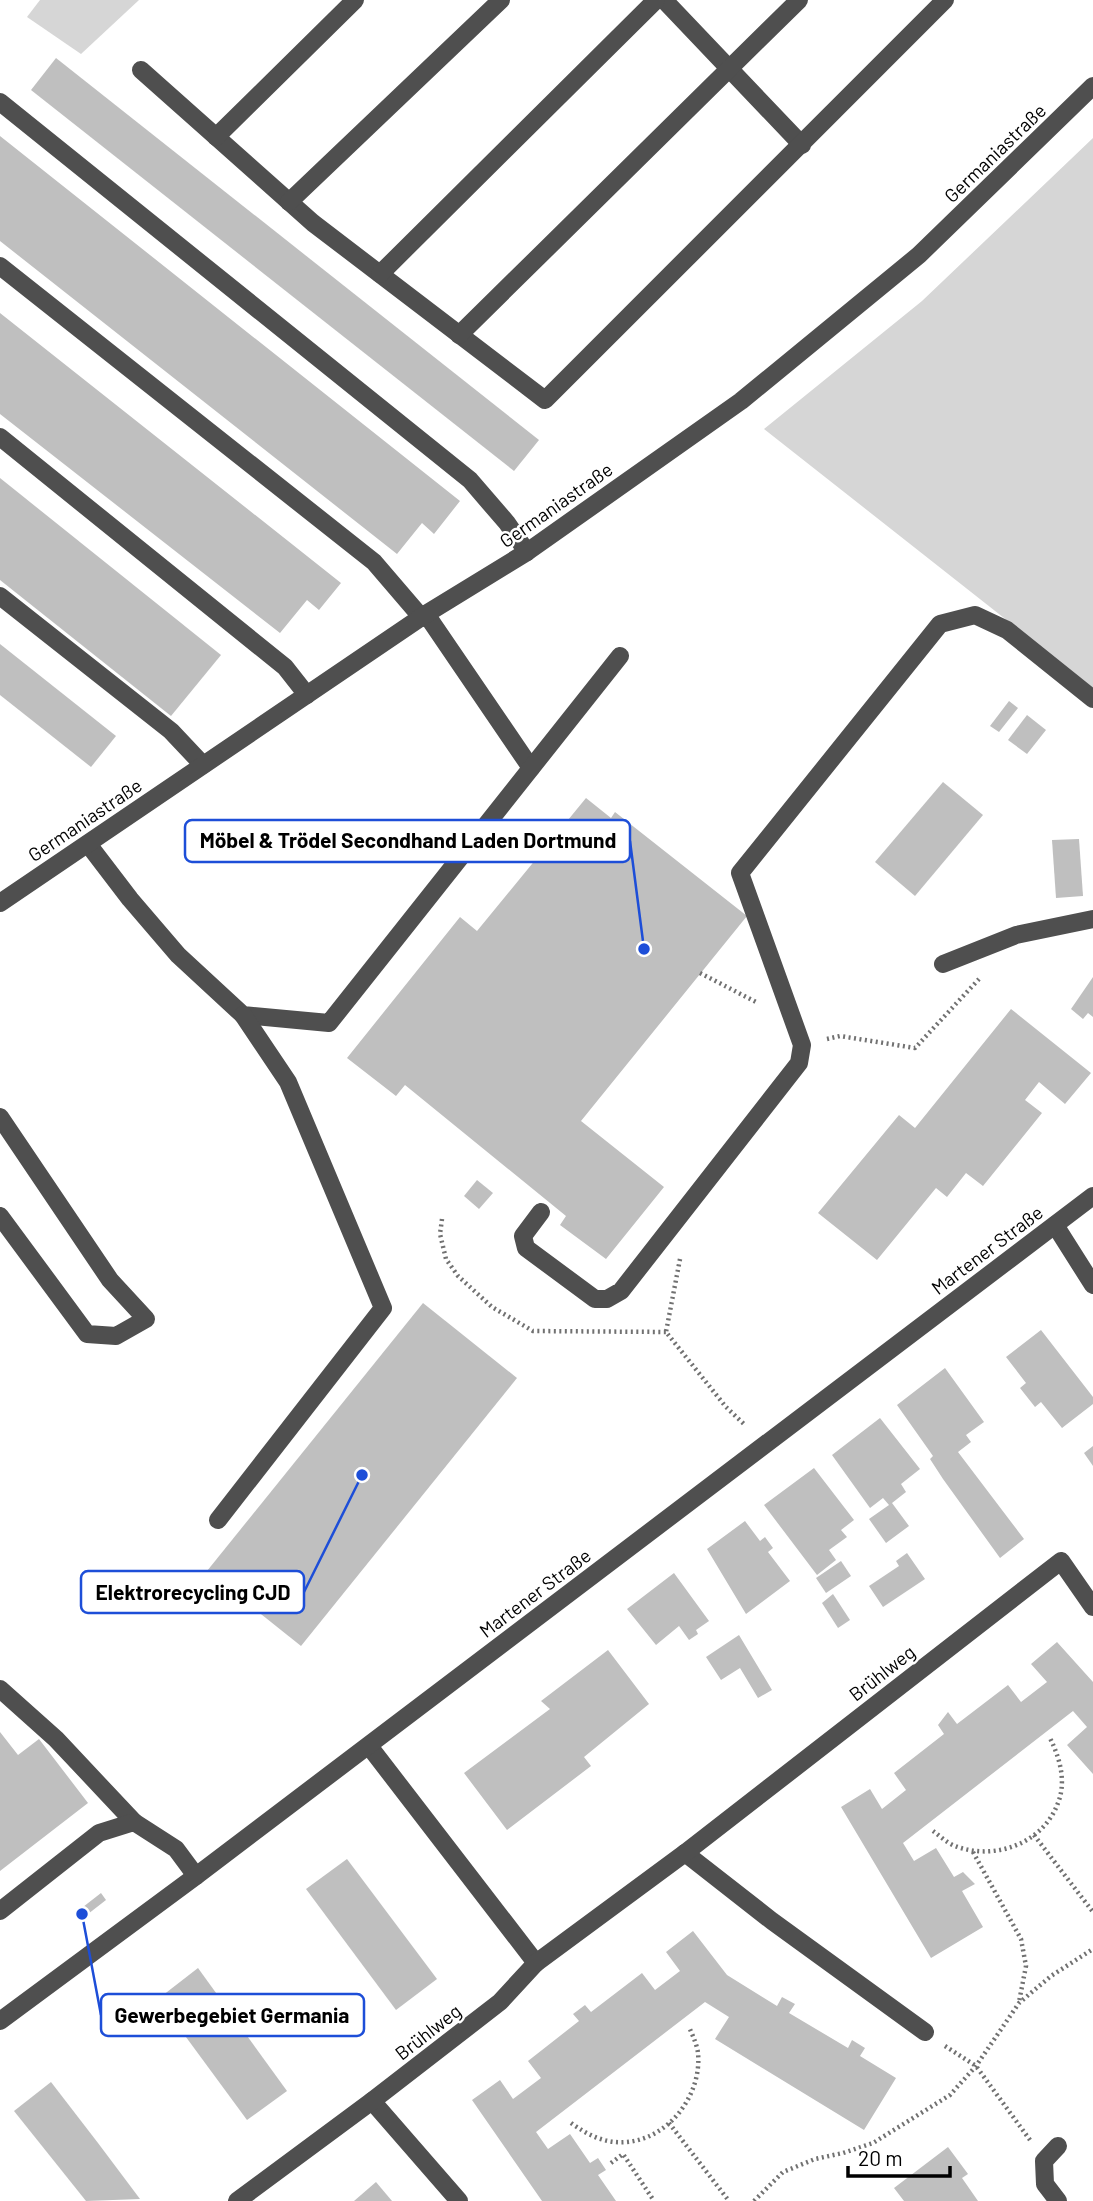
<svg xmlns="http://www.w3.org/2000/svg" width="1093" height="2201" font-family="Barlow,sans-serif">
	<rect width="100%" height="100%" fill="#fff"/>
	<!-- green -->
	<g fill="#d6d6d6">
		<polygon points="40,0 139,0 81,54 27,17"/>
		<polygon points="1093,138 1093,688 764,429 922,301"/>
	</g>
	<!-- building -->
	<g fill="#bfbfbf">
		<polygon points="56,58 539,440 514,471 31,90"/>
		<polygon points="0,136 460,501 434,534 422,523 397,554 0,241"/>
		<polygon points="0,313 341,583 319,610 307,600 280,633 0,414"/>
		<polygon points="0,478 221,655 171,716 0,580"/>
		<polygon points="0,644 116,736 91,767 0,695"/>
		<polygon points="1009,701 1018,708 999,732 990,726"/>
		<polygon points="1027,715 1046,730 1027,754 1008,740"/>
		<polygon points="943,782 983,815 915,896 875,862"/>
		<polygon points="586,798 611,818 615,812 747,916 581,1121 664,1187 606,1259 560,1225 566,1216 405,1085 396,1096 347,1058 460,917 477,931"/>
		<polygon points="1079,839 1083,896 1056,898 1052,840"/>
		<polygon points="1093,977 1093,1017 1088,1013 1083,1019 1071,1009"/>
		<polygon points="1011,1009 1091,1073 1065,1104 1039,1082 1025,1100 1042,1113 983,1186 966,1173 947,1197 936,1188 877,1260 818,1213 899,1115 915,1128"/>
		<polygon points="477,1180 493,1193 479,1209 464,1196"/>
		<polygon points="423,1303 517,1378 301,1646 207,1571"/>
		<polygon points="1041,1330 1093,1397 1093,1404 1062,1428 1041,1402 1035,1407 1020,1388 1026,1383 1006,1357"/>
		<polygon points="945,1368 984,1422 966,1435 971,1442 958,1452 1024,1539 1000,1558 943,1479 930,1459 933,1456 897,1405"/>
		<polygon points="880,1418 920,1469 901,1484 906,1492 892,1503 909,1526 886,1543 869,1519 889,1505 883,1498 870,1508 832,1455"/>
		<polygon points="1093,1446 1093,1466 1084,1453"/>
		<polygon points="814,1468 854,1520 841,1530 847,1537 829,1550 836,1560 817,1575 764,1505"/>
		<polygon points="745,1521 760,1541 765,1537 773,1548 768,1552 790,1581 746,1614 707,1549"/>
		<polygon points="907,1553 925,1579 883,1607 869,1586 899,1566 896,1561"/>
		<polygon points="841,1561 851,1576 826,1593 816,1578"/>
		<polygon points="674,1573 709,1621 696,1630 698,1634 689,1640 679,1626 656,1645 627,1609"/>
		<polygon points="833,1594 850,1620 838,1628 822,1603"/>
		<polygon points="739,1635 772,1690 758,1698 740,1668 721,1680 706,1657"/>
		<polygon points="1057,1642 1093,1682 1093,1774 1067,1745 1087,1727 1073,1711 903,1843 914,1861 936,1848 954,1877 963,1872 975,1884 962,1891 983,1927 931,1958 841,1807 870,1789 882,1809 906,1790 894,1773 944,1734 938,1725 948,1712 957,1724 1008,1685 1021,1702 1047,1682 1031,1664"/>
		<polygon points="608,1650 649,1704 584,1757 591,1766 507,1830 464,1773 550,1709 541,1701"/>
		<polygon points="0,1732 18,1755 39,1739 88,1803 0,1871"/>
		<polygon points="347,1859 437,1979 396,2010 306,1889"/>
		<polygon points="101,1893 106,1900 88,1914 83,1907"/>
		<polygon points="693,1931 727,1975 777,2006 782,1997 795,2004 789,2013 848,2048 852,2040 865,2048 860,2056 896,2078 864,2130 715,2039 729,2017 705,2002 536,2132 548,2149 570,2134 590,2163 598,2158 606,2170 598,2175 616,2201 542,2201 472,2100 500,2080 513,2099 541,2078 528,2061 579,2021 573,2014 585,2005 591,2012 642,1973 655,1990 680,1971 666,1952"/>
		<polygon points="198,1968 287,2091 247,2120 158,1999"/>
		<polygon points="51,2082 98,2143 140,2199 86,2201 14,2111"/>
		<polygon points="948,2147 968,2174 962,2178 978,2201 904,2201 894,2188"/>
		<polygon points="376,2182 392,2201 354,2201"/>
	</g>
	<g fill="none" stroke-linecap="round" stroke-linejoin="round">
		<!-- path -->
		<g stroke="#717171" stroke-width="4.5" stroke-dasharray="2 3.5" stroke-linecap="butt">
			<polyline points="700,973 758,1003"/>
			<polyline points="827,1039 840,1036 915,1048 979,979"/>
			<polyline points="442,1219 440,1234 446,1259 458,1276 492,1307 533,1331 666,1332"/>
			<polyline points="680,1259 666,1332 726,1407 746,1426"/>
			<path d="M933,1831C940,1836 947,1843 955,1846C994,1861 1043,1844 1058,1803C1067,1780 1059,1756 1049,1736"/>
			<polyline points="1034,1835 1093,1912"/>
			<polyline points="973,1852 1021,1939 1026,1966 1019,2002"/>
			<polyline points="945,2046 976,2066 1030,2140"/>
			<path d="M571,2123C588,2135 605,2144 627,2142C670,2138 702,2094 698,2053C697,2045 693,2036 689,2027"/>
			<polyline points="669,2123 729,2201"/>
			<polyline points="611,2163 623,2154 654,2201"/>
			<polyline points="754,2201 783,2172 815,2159 843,2153 873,2143 950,2095 976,2066 1019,2003 1051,1976 1093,1949"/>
		</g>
		<!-- minor -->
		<g stroke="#4f4f4f" stroke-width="18">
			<polyline points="664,0 802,145"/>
			<polyline points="141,70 313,223 545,400 945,0"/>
			<polyline points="0,102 470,480 507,523 527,552"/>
			<polyline points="216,137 355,0"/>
			<polyline points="289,202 501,0"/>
			<polyline points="0,266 374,562 422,618"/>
			<polyline points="380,274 656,0"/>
			<polyline points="459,335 799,0"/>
			<polyline points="0,437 285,667 307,695"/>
			<polyline points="0,596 171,731 203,765"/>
			<polyline points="426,614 531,768"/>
			<polyline points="88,844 130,899 178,955 243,1015 329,1023 620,656"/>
			<polyline points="0,903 426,614 527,552 741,401 919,255 1093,86"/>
			<polyline points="943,964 1016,935 1093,919"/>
			<polyline points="0,1117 110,1280 146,1319 116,1336 87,1334 0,1216"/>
			<polyline points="541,1212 523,1236 526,1248 595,1299 607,1299 621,1291 799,1063 802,1045 740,873 940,624 975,615 1007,630 1093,699"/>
			<polyline points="1055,1225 1093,1285"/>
			<polyline points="218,1520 383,1308 288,1082 243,1015"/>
			<polyline points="0,1689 56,1739 134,1822"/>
			<polyline points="369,1746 536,1963"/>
			<polyline points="685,1853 772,1921 925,2032"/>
			<polyline points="0,1911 99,1833 134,1822 176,1849 196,1876"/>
			<polyline points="0,2021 196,1876 1093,1196"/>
			<polyline points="372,2101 459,2201"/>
			<polyline points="237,2201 372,2101 500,2002 536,1963 685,1853 1061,1561 1093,1607"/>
			<polyline points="1058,2201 1045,2184 1044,2161 1058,2146"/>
		</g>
	</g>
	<g text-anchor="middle" stroke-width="5" stroke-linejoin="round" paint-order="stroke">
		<!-- street labels -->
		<g font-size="19" fill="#000" stroke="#fff">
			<text transform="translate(995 153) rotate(-44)" y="7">Germaniastraße</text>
			<text transform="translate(556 505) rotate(-35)" y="7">Germaniastraße</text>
			<text transform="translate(85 820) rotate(-34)" y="7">Germaniastraße</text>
			<text transform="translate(987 1250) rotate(-37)" y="7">Martener Straße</text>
			<text transform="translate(535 1593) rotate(-37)" y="7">Martener Straße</text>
			<text transform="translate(882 1673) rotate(-38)" y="7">Brühlweg</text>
			<text transform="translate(428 2032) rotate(-38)" y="7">Brühlweg</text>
		</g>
	</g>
	<!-- callouts -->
	<path fill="none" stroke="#1d4ed8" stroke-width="2.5" d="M644 949L630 841M362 1475L304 1592M82 1914L101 2015"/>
	<g fill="#1d4ed8" stroke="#fff" stroke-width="2.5">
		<circle cx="644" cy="949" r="7"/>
		<circle cx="362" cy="1475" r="7"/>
		<circle cx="82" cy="1914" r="7"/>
	</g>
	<g fill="#fff" stroke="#1d4ed8" stroke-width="2.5">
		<rect x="185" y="820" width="445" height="42" rx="7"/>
		<rect x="81" y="1571" width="223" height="42" rx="7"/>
		<rect x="101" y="1994" width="263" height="42" rx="7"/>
	</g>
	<g font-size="21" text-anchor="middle" font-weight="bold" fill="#000">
		<text x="408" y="848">Möbel &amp; Trödel Secondhand Laden Dortmund</text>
		<text x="193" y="1600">Elektrorecycling CJD</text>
		<text x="232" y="2023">Gewerbegebiet Germania</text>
	</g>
	<!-- scale -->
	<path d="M848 2166v10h102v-10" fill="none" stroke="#000000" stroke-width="3.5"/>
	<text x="858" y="2166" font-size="21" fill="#000000" stroke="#ffffff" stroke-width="5" paint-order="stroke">20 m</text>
</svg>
